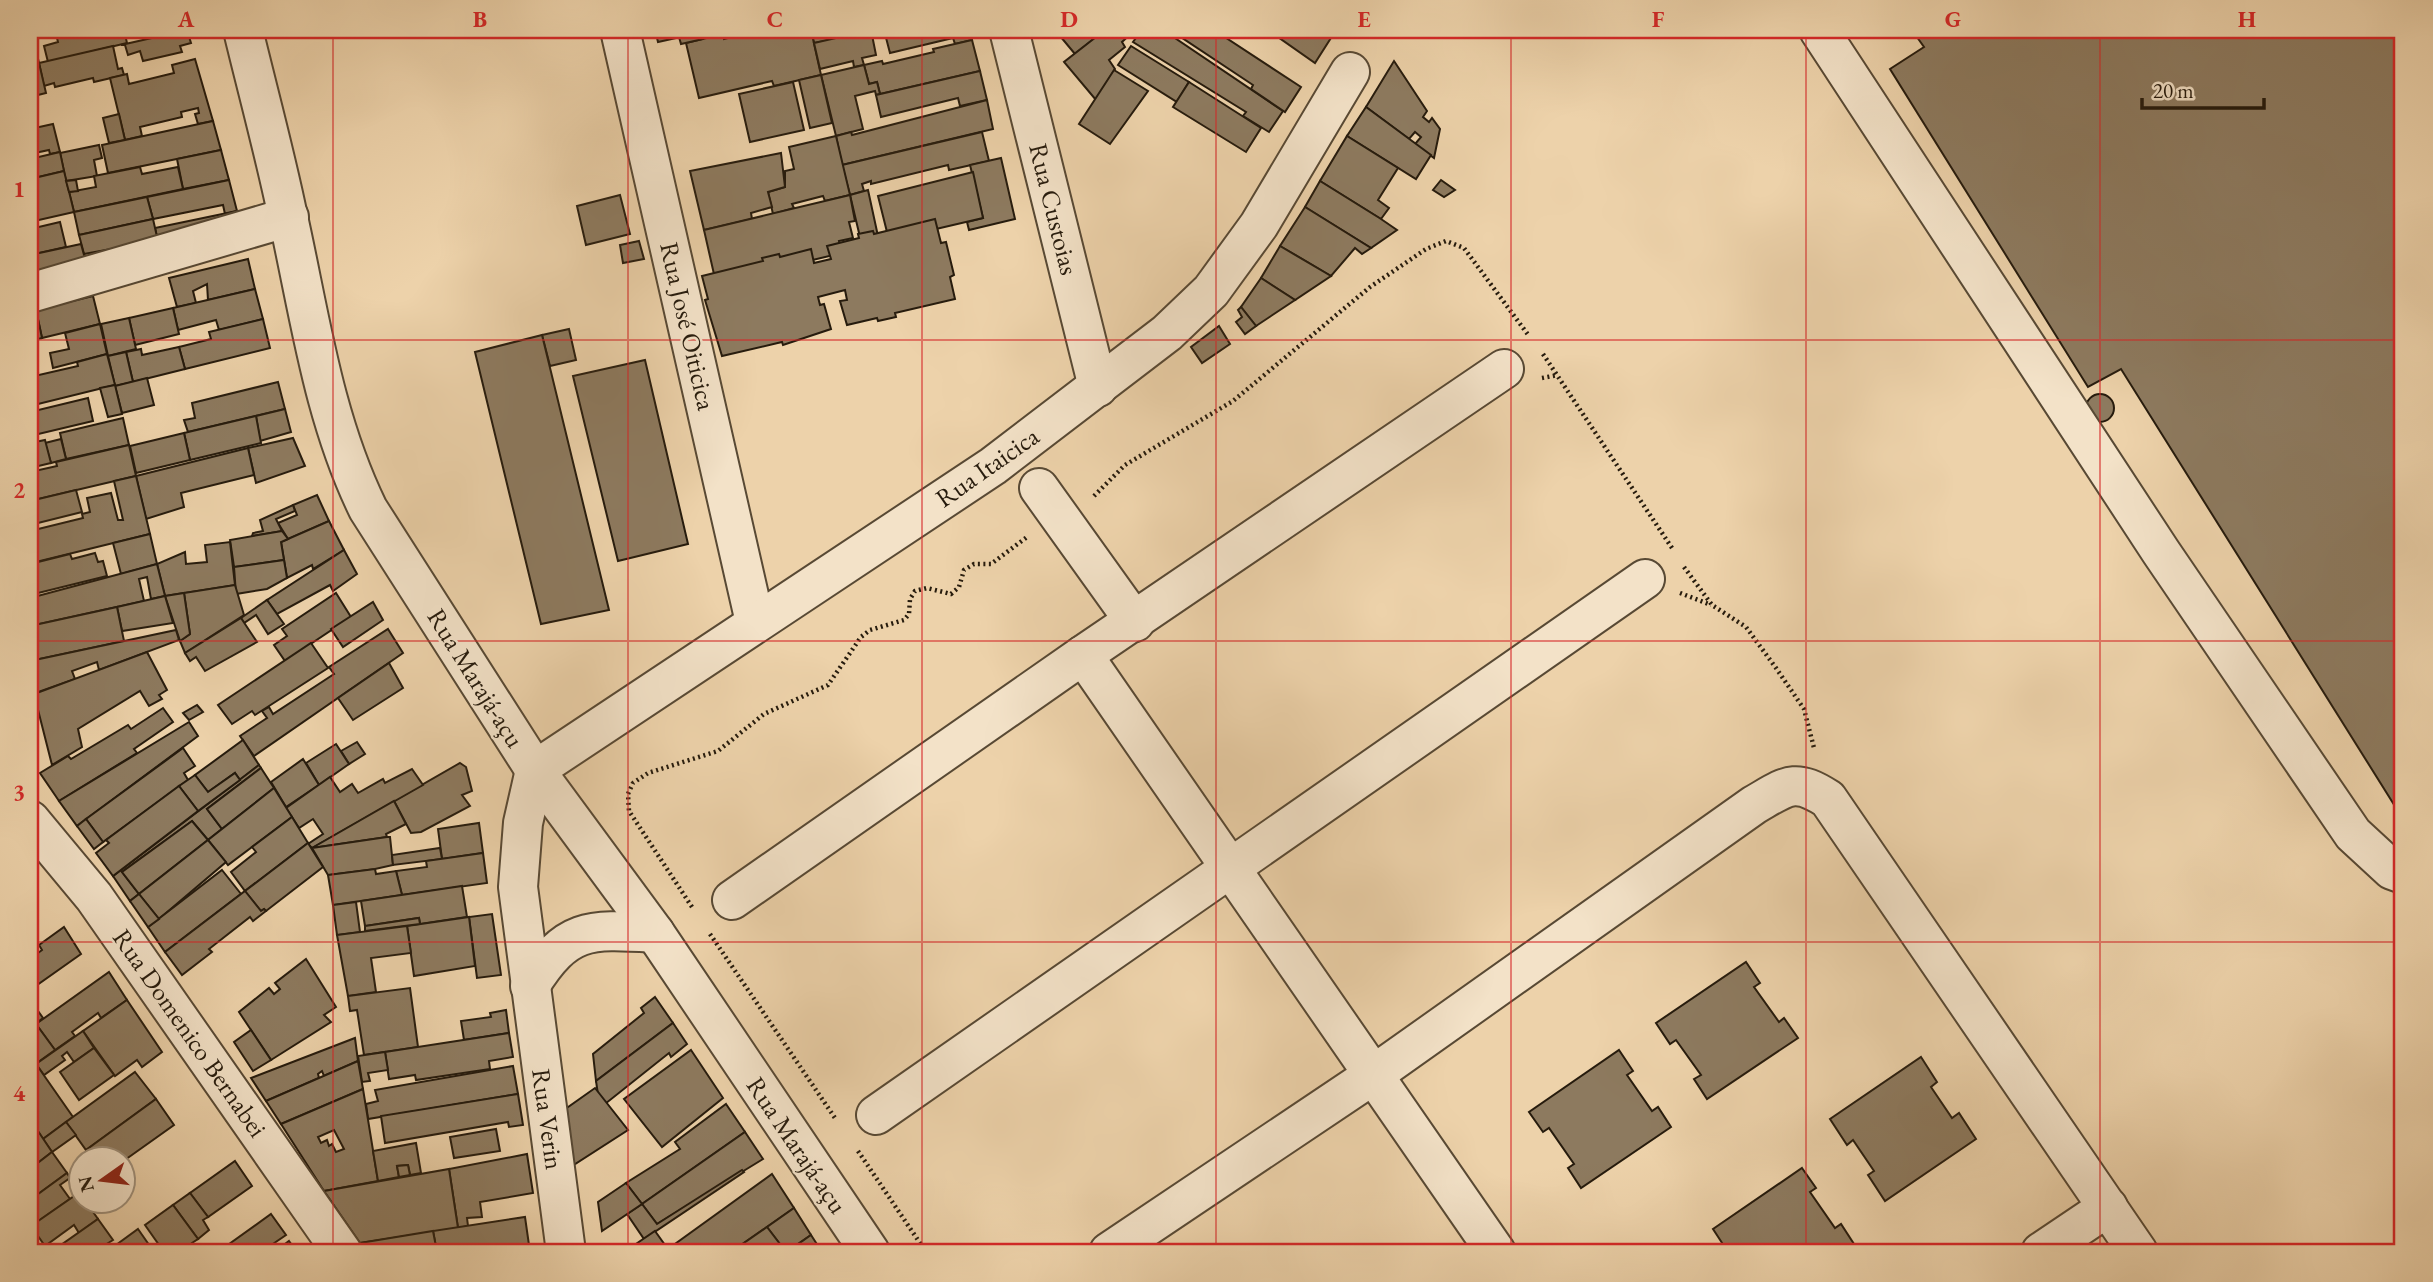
<svg xmlns="http://www.w3.org/2000/svg" width="2433" height="1282" font-family="'EB Garamond',serif">
	<rect width="100%" height="100%" fill="#edd2aa"/>
	<filter id="stains"><feTurbulence type="fractalNoise" baseFrequency=".00286" numOctaves="4"/><feColorMatrix values="0 0 0 0 .2 0 0 0 0 .09 0 0 0 0 .02 0 0 0 .5 -.17"/></filter>
	<radialGradient id="worn" r=".72"><stop offset=".6" stop-color="#630" stop-opacity="0"/><stop offset="1" stop-color="#630" stop-opacity=".3"/></radialGradient>
	<!-- building -->
	<g fill="#8d7a5f" stroke="#261b0d" stroke-width="2" fill-rule="evenodd">
		<polygon points="55,30 124,30 127,43 48,62 44,46 58,42"/>
		<polygon points="187,30 191,43 180,46 182,52 143,61 140,51 128,55 125,45 121,45"/>
		<polygon points="655,30 712,30 658,42"/>
		<polygon points="811,30 849,30 834,33 835,39 814,43"/>
		<polygon points="811,30 821,75 774,86 772,81 699,98 686,43 723,34 724,39 759,30"/>
		<polygon points="871,30 876,55 862,58 864,65 854,67 853,61 820,69 814,43"/>
		<polygon points="884,30 970,30 972,40 955,44 953,38 890,53"/>
		<polygon points="1055,30 1105,30 1075,54"/>
		<polygon points="1105,30 1135,30 1122,42 1125,47 1109,60 1115,69 1096,100 1064,62"/>
		<polygon points="1142,30 1163,30 1283,111 1269,132 1243,116 1246,112 1133,42"/>
		<polygon points="1163,30 1214,30 1301,87 1285,112 1251,89 1253,85 1173,32 1171,35"/>
		<polygon points="1268,30 1336,30 1315,63"/>
		<polygon points="1912,30 2403,30 2403,819 2121,369 2088,387 1890,69 1924,47"/>
		<polygon points="702,32 703,39 681,44 679,37"/>
		<polygon points="32,33 39,63 30,65 30,34"/>
		<polygon points="972,40 980,71 880,94 877,82 869,84 864,65 882,61 883,64 934,52 933,49"/>
		<polygon points="113,46 118,69 122,68 124,75 94,82 93,78 55,87 54,83 44,86 39,63"/>
		<polygon points="1131,46 1189,82 1177,102 1118,65"/>
		<polygon points="195,59 213,121 198,124 195,114 199,113 198,108 181,112 182,117 140,127 142,136 125,140 110,78 127,74 129,84 174,73 172,65"/>
		<polygon points="1394,61 1427,111 1423,117 1429,122 1432,118 1440,129 1434,158 1415,144 1421,137 1415,132 1409,139 1366,107"/>
		<polygon points="39,63 46,93 30,97 30,65"/>
		<polygon points="864,65 869,84 877,82 880,94 876,95 875,91 855,96 863,129 836,136 821,75"/>
		<polygon points="1114,70 1148,91 1110,144 1079,124"/>
		<polygon points="980,71 987,100 960,106 958,98 881,117 876,95"/>
		<polygon points="821,75 832,123 810,128 799,80"/>
		<polygon points="793,82 804,130 750,142 739,94"/>
		<polygon points="1189,82 1261,128 1246,152 1173,107"/>
		<polygon points="987,100 993,129 842,165 836,136 851,132 852,135"/>
		<polygon points="1366,107 1431,155 1416,179 1347,136"/>
		<polygon points="119,114 125,140 109,143 103,118"/>
		<polygon points="213,121 221,150 108,173 102,145"/>
		<polygon points="53,124 60,152 50,154 49,150 30,154 30,129"/>
		<polygon points="982,132 989,161 949,170 948,165 871,184 871,181 862,184 864,191 850,195 842,165"/>
		<polygon points="836,136 850,195 825,201 823,196 792,204 794,208 773,214 768,192 785,187 785,171 794,169 789,147"/>
		<polygon points="1347,136 1398,168 1378,200 1389,208 1381,219 1320,181"/>
		<polygon points="99,145 102,158 94,160 97,176 66,181 60,153"/>
		<polygon points="221,150 229,180 183,189 177,159"/>
		<polygon points="60,152 64,171 30,179 30,159"/>
		<polygon points="781,153 785,187 768,192 772,207 751,213 752,219 704,230 690,171"/>
		<polygon points="1001,158 1015,219 969,230 967,222 983,218 970,165"/>
		<polygon points="140,167 142,174 178,167 183,189 74,212 69,192 96,187 94,176"/>
		<polygon points="64,171 74,212 30,222 30,179"/>
		<polygon points="973,172 983,218 889,240 878,196"/>
		<polygon points="76,180 78,191 69,192 66,181"/>
		<polygon points="229,180 237,211 225,214 223,205 153,219 147,197"/>
		<polygon points="1441,180 1455,190 1444,197 1433,190"/>
		<polygon points="1320,181 1381,219 1397,230 1371,248 1305,207"/>
		<polygon points="868,190 881,250 864,254 850,195"/>
		<polygon points="620,195 630,234 586,245 577,206"/>
		<polygon points="850,195 855,221 849,222 853,238 839,241 842,253 716,283 704,230"/>
		<polygon points="147,197 153,219 79,235 74,212"/>
		<polygon points="1305,207 1371,248 1362,254 1355,248 1331,276 1280,246"/>
		<polygon points="237,211 241,228 160,250 155,228"/>
		<polygon points="153,219 160,250 133,245 84,254 79,235"/>
		<polygon points="935,219 941,243 946,242 954,275 950,277 955,299 895,313 896,317 878,321 877,318 847,325 840,301 847,300 845,290 818,297 820,305 824,304 831,329 783,345 782,342 722,356 705,300 708,299 702,276 763,261 762,258 779,254 780,257 811,249 814,263 831,259 827,246 859,238 858,234 873,231 874,234"/>
		<polygon points="60,222 66,247 30,255 30,229"/>
		<polygon points="639,241 644,259 623,263 620,245"/>
		<polygon points="81,244 89,273 30,283 30,255"/>
		<polygon points="1280,246 1331,276 1295,300 1261,278"/>
		<polygon points="248,259 255,289 208,300 207,284 193,291 196,303 177,307 169,278"/>
		<polygon points="1261,278 1295,300 1256,326 1241,307"/>
		<polygon points="255,289 263,319 219,330 216,320 178,330 173,308"/>
		<polygon points="93,296 100,324 42,338 36,310"/>
		<polygon points="1241,307 1256,326 1245,334 1236,322 1242,317 1238,310"/>
		<polygon points="173,308 179,334 135,345 129,318"/>
		<polygon points="36,310 42,338 30,341 30,312"/>
		<polygon points="129,318 136,349 108,356 101,324"/>
		<polygon points="263,319 270,348 185,369 179,347 211,339 209,332"/>
		<polygon points="100,324 107,354 53,368 50,353 69,349 65,333"/>
		<polygon points="1219,326 1230,344 1202,363 1191,347"/>
		<polygon points="569,329 576,360 550,366 542,335"/>
		<polygon points="542,335 609,610 541,624 475,352"/>
		<polygon points="31,341 38,372 30,374 30,341"/>
		<polygon points="179,347 185,369 133,382 126,352 141,349 142,355"/>
		<polygon points="126,352 133,382 115,386 108,356"/>
		<polygon points="107,354 115,385 30,406 30,377 78,366 77,362"/>
		<polygon points="645,360 688,544 618,561 573,376"/>
		<polygon points="147,378 154,405 122,413 115,386"/>
		<polygon points="278,382 285,409 188,432 184,420 195,418 192,403"/>
		<polygon points="115,385 122,414 108,417 100,388"/>
		<circle cx="2100" cy="408" r="14"/>
		<polygon points="88,398 93,421 30,436 30,412"/>
		<polygon points="285,409 291,432 260,441 256,416"/>
		<polygon points="256,416 261,443 190,460 184,433"/>
		<polygon points="123,418 129,445 66,459 60,433"/>
		<polygon points="184,433 190,460 136,473 130,446"/>
		<polygon points="293,438 305,466 256,483 248,448"/>
		<polygon points="61,439 66,459 51,463 45,443"/>
		<polygon points="45,440 51,463 30,468 30,443"/>
		<polygon points="129,445 136,476 30,501 30,472 57,466 56,462"/>
		<polygon points="248,448 254,475 181,493 184,507 146,519 136,476"/>
		<polygon points="136,476 150,534 36,562 30,531 83,518 82,514 90,512 87,498 111,493 118,520 123,520 114,481"/>
		<polygon points="76,490 82,512 30,525 30,501"/>
		<polygon points="317,495 329,521 288,539 278,523 297,515 293,505"/>
		<polygon points="293,505 295,511 276,519 282,531 252,536 253,533 263,531 260,520"/>
		<polygon points="329,521 344,550 313,569 312,565 287,578 281,542"/>
		<polygon points="282,531 288,539 281,542 284,560 234,567 230,540"/>
		<polygon points="150,534 157,564 121,574 113,543"/>
		<polygon points="30,537 36,562 30,564"/>
		<polygon points="230,542 235,585 165,596 157,564 185,552 186,564 207,562 205,545"/>
		<polygon points="344,550 357,574 333,591 330,585 277,614 267,600"/>
		<polygon points="95,553 98,562 103,561 107,576 30,595 30,564 70,554 72,559"/>
		<polygon points="284,560 287,578 267,589 236,594 234,567"/>
		<polygon points="157,564 165,596 151,599 147,577 139,579 144,601 30,626 30,598"/>
		<polygon points="235,585 244,615 185,653 180,641 190,634 184,593"/>
		<polygon points="184,593 190,634 180,641 165,596"/>
		<polygon points="336,593 351,617 285,661 274,645 287,636 282,629"/>
		<polygon points="165,596 173,623 122,631 117,607"/>
		<polygon points="267,600 284,624 268,634 256,615 244,623 241,618"/>
		<polygon points="373,602 383,620 343,647 331,629"/>
		<polygon points="117,607 124,641 30,661 30,626"/>
		<polygon points="241,618 257,642 205,671 196,657 190,661 185,653"/>
		<polygon points="388,629 403,653 254,756 240,736 267,718 262,711 269,707 273,714 334,674 329,667"/>
		<polygon points="176,630 179,640 99,670 97,662 72,671 75,679 30,695 30,661"/>
		<polygon points="311,643 328,668 255,715 252,711 232,724 218,705"/>
		<polygon points="147,652 167,690 159,695 162,699 149,706 140,691 78,729 82,747 52,765 34,694"/>
		<polygon points="389,663 403,688 353,720 338,698"/>
		<polygon points="197,705 203,712 189,720 183,713"/>
		<polygon points="163,708 173,722 134,749 137,753 59,801 40,773 68,756 71,759 128,725 131,729"/>
		<polygon points="189,722 198,736 77,826 59,801"/>
		<polygon points="243,740 259,765 240,780 235,773 208,792 195,775"/>
		<polygon points="357,742 365,754 349,764 341,751"/>
		<polygon points="336,744 349,764 319,785 306,763"/>
		<polygon points="183,748 195,766 184,773 188,780 103,842 86,819"/>
		<polygon points="303,759 319,785 286,807 271,782"/>
		<polygon points="460,763 466,767 472,791 462,795 470,806 421,832 411,833 394,801"/>
		<polygon points="259,765 261,768 207,809 222,829 208,840 192,821 122,872 139,894 130,901 113,876"/>
		<polygon points="261,768 274,788 222,829 207,809"/>
		<polygon points="412,769 423,785 312,848 308,844 323,834 313,819 299,828 286,808 330,777 340,792 352,784 358,793 383,779 385,783"/>
		<polygon points="235,773 240,780 198,811 179,786 195,775 208,792"/>
		<polygon points="179,786 198,811 113,876 96,853 109,843 106,840"/>
		<polygon points="274,788 292,817 228,865 208,840"/>
		<polygon points="394,801 406,824 386,834 387,837 312,848"/>
		<polygon points="292,817 308,843 245,891 231,872 256,852 252,847"/>
		<polygon points="86,819 103,842 94,849 77,826"/>
		<polygon points="192,821 208,840 139,894 122,872"/>
		<polygon points="479,823 483,853 442,859 438,829"/>
		<polygon points="387,837 390,837 393,865 375,869 328,875 312,848"/>
		<polygon points="208,840 226,862 159,919 139,894"/>
		<polygon points="308,843 323,867 266,911 264,909 261,911 245,891"/>
		<polygon points="440,848 442,859 393,865 392,855"/>
		<polygon points="483,853 487,883 402,895 396,871 427,867 426,861"/>
		<polygon points="375,869 376,874 396,871 402,895 333,905 328,875"/>
		<polygon points="222,870 241,894 165,952 148,927"/>
		<polygon points="462,886 467,917 420,924 419,918 365,926 361,901"/>
		<polygon points="245,891 261,911 264,909 266,911 253,921 250,917 209,949 212,952 182,975 165,952"/>
		<polygon points="139,894 159,919 148,927 130,901"/>
		<polygon points="356,902 360,932 337,935 333,905"/>
		<polygon points="492,914 501,975 477,978 469,917"/>
		<polygon points="469,917 475,966 414,976 407,926"/>
		<polygon points="419,918 420,924 365,931 365,926"/>
		<polygon points="407,926 411,953 371,958 376,992 348,996 337,935"/>
		<polygon points="64,927 81,954 30,990 30,959 42,950 39,945"/>
		<polygon points="306,959 336,1007 324,1015 331,1022 271,1060 239,1012 269,988 274,994 280,989 275,983"/>
		<polygon points="1746,962 1760,983 1754,987 1779,1022 1784,1018 1798,1038 1707,1099 1694,1079 1701,1075 1676,1040 1670,1044 1656,1023"/>
		<polygon points="109,972 127,1000 101,1018 98,1013 72,1032 75,1036 55,1050 36,1024"/>
		<polygon points="410,988 418,1047 364,1055 357,1010 350,1011 348,996"/>
		<polygon points="655,997 673,1023 596,1081 593,1054 644,1013 641,1008"/>
		<polygon points="127,1000 162,1052 142,1067 137,1060 115,1076 83,1031"/>
		<polygon points="31,1001 43,1018 30,1028 30,1002"/>
		<polygon points="506,1010 509,1033 464,1040 461,1021 491,1017 490,1013"/>
		<polygon points="673,1023 687,1044 671,1057 669,1053 600,1108 596,1081"/>
		<polygon points="36,1024 55,1050 30,1068 30,1028"/>
		<polygon points="251,1030 271,1060 253,1071 234,1042"/>
		<polygon points="83,1031 94,1048 74,1062 67,1052 62,1056 65,1060 44,1075 36,1064"/>
		<polygon points="509,1033 513,1057 489,1061 490,1069 416,1080 415,1075 389,1079 385,1052"/>
		<polygon points="355,1038 358,1061 324,1076 322,1071 318,1074 319,1078 266,1101 251,1078"/>
		<polygon points="94,1048 114,1075 79,1100 60,1072"/>
		<polygon points="691,1050 723,1098 662,1147 624,1099"/>
		<polygon points="1619,1050 1633,1071 1627,1075 1652,1111 1658,1107 1671,1127 1581,1188 1568,1168 1574,1164 1549,1128 1543,1132 1529,1112"/>
		<polygon points="385,1052 388,1070 368,1073 370,1081 362,1082 358,1056"/>
		<polygon points="1921,1057 1937,1082 1931,1087 1952,1118 1959,1113 1976,1139 1885,1201 1868,1175 1874,1171 1853,1140 1847,1145 1830,1119"/>
		<polygon points="358,1061 363,1089 281,1124 266,1101"/>
		<polygon points="36,1064 73,1117 43,1139 30,1120 35,1117 30,1110 30,1068"/>
		<polygon points="513,1066 518,1094 368,1119 366,1104 378,1101 375,1090"/>
		<polygon points="135,1072 156,1099 86,1150 66,1122"/>
		<polygon points="595,1088 628,1130 572,1166 564,1110"/>
		<path d="M363,1089L378,1181L324,1191L281,1124ZM334,1130L344,1149L336,1152L332,1144L329,1146L327,1140L321,1143L318,1137Z"/>
		<polygon points="518,1094 523,1125 509,1127 508,1122 385,1143 381,1116"/>
		<polygon points="156,1099 174,1125 122,1162 93,1160 86,1150"/>
		<polygon points="726,1104 745,1132 642,1204 626,1183 680,1149 675,1142"/>
		<polygon points="66,1122 76,1135 52,1152 43,1139"/>
		<polygon points="496,1129 500,1151 454,1158 450,1137"/>
		<polygon points="38,1131 52,1152 30,1169 30,1137"/>
		<polygon points="745,1132 763,1159 657,1224 642,1204"/>
		<polygon points="416,1143 421,1173 410,1175 408,1165 397,1166 399,1177 378,1181 373,1151"/>
		<polygon points="52,1152 67,1173 30,1200 30,1169"/>
		<polygon points="527,1154 533,1193 480,1202 482,1217 467,1218 468,1226 458,1228 449,1169"/>
		<polygon points="235,1161 252,1186 208,1217 190,1193"/>
		<polygon points="408,1165 410,1175 399,1177 397,1166"/>
		<polygon points="1802,1168 1816,1188 1810,1192 1835,1228 1841,1224 1854,1244 1842,1252 1737,1252 1733,1245 1726,1249 1713,1229"/>
		<polygon points="449,1169 458,1228 360,1243 324,1191"/>
		<polygon points="742,1170 744,1172 644,1239 627,1214 642,1204 657,1224"/>
		<polygon points="67,1173 70,1178 60,1185 70,1199 30,1227 30,1200"/>
		<polygon points="772,1174 794,1208 731,1252 670,1252 668,1249"/>
		<polygon points="626,1183 642,1204 602,1231 598,1202"/>
		<polygon points="80,1192 80,1202 86,1202 98,1219 79,1233 74,1225 45,1246 31,1226"/>
		<polygon points="190,1193 208,1217 203,1220 209,1230 198,1239 173,1205"/>
		<polygon points="173,1205 198,1239 192,1243 198,1252 164,1252 145,1225"/>
		<polygon points="794,1208 811,1235 786,1252 767,1227"/>
		<polygon points="271,1214 286,1235 261,1252 218,1252"/>
		<polygon points="525,1217 530,1252 437,1252 433,1231"/>
		<polygon points="98,1219 113,1240 105,1245 109,1251 51,1252"/>
		<polygon points="767,1227 786,1252 731,1252"/>
		<polygon points="138,1229 154,1252 121,1252 116,1245"/>
		<polygon points="433,1231 437,1252 366,1252 360,1243"/>
		<polygon points="655,1231 670,1252 632,1252 630,1248"/>
		<polygon points="811,1235 822,1252 787,1252"/>
		<polygon points="289,1241 297,1252 279,1252 277,1250"/>
	</g>
	<g fill="none" stroke-linecap="round" stroke-linejoin="round">
		<defs>
			<g id="minor">
				<path d="M243,30C258,92 275,154 288,217C310,316 323,417 368,509L535,770L655,933L870,1252"/>
				<polyline points="620,30 755,622"/>
				<polyline points="1009,30 1098,387"/>
				<polyline points="1819,30 2161,552 2353,834 2392,870 2403,874"/>
				<polyline points="30,293 289,217"/>
				<polyline points="1039,488 1135,622"/>
				<polyline points="1083,655 1496,1252"/>
				<polyline points="30,820 94,897 342,1252"/>
				<polyline points="732,900 1083,655 1504,369"/>
				<path d="M530,986C567,927 588,929 655,933"/>
				<polyline points="876,1115 1645,579"/>
				<polyline points="566,1252 518,887 523,823 535,770 993,466 1167,333 1211,291 1259,225 1350,72"/>
				<path d="M1109,1252L1373,1075L1754,805C1787,786 1794,777 1828,799L2138,1252"/>
				<polyline points="2041,1252 2108,1207"/>
			</g>
		</defs>
		<!-- minor casing -->
		<use href="#minor" stroke="#584934" stroke-width="42"/>
		<!-- path -->
		<g stroke="#261b0d" stroke-width="4.5" stroke-dasharray="2 3.5" stroke-linecap="butt">
			<polyline points="1543,354 1672,548"/>
			<polyline points="1542,378 1558,375"/>
			<polyline points="1094,496 1125,465 1233,401 1370,287 1426,249 1446,241 1464,248 1529,336"/>
			<polyline points="1684,567 1712,605 1746,627 1776,668 1804,709 1814,748"/>
			<polyline points="1680,593 1711,605"/>
			<polyline points="692,907 629,811 628,794 633,783 648,773 718,751 764,714 828,685 861,637 870,630 904,620 909,614 910,599 915,591 927,588 951,594 959,587 964,570 974,564 991,564 1027,537"/>
			<polyline points="710,934 835,1118"/>
			<polyline points="858,1151 926,1252"/>
		</g>
		<!-- minor -->
		<use href="#minor" stroke="#f3e2c8" stroke-width="38"/>
	</g>
	<!-- grid -->
	<path fill="none" stroke="#d62828" stroke-width="2" stroke-opacity="0.55" d="M333,30V1252M628,30V1252M922,30V1252M1216,30V1252M1511,30V1252M1806,30V1252M2100,30V1252M30,340H2403M30,641H2403M30,942H2403"/>
	<g text-anchor="middle" stroke-width="5" stroke-linejoin="round" paint-order="stroke">
		<!-- street labels -->
		<g font-size="26" fill="#261b0d" stroke="#f3e2c8">
			<text transform="translate(1054 209) rotate(76)" y="9">Rua Custoias</text>
			<text transform="translate(688 326) rotate(77)" y="9">Rua José Oiticica</text>
			<text transform="translate(987 467) rotate(-35)" y="9">Rua Itaicica</text>
			<text transform="translate(476 678) rotate(58)" y="9">Rua Marajá-açu</text>
			<text transform="translate(190 1033) rotate(55)" y="9">Rua Domenico Bernabei</text>
			<text transform="translate(548 1119) rotate(82)" y="9">Rua Verin</text>
			<text transform="translate(797 1145) rotate(56)" y="9">Rua Marajá-açu</text>
		</g>
	</g>
	<!-- margin -->
	<rect width="2433" height="1282" fill="none" stroke="#edd2aa" stroke-width="77"/>
	<!-- north arrow -->
	<g transform="translate(102 1180) rotate(256)"><circle r="33" fill="#f3e2c8" stroke="#a1927d" stroke-width="2"/>
	<path d="M0-5L12 26L0 18L-12 26Z" fill="#8f2418"/>
	<text y="-10" font-size="19" font-weight="bold" text-anchor="middle" fill="#261b0d">N</text>
	</g>
	<!-- scale -->
	<path d="M2142 98v10h122v-10" fill="none" stroke="#261b0d" stroke-width="3.5"/>
	<text x="2153" y="98" font-size="21" fill="#261b0d" stroke="#f3e2c8" stroke-width="5" paint-order="stroke">20 m</text>
	<rect x="38" y="38" width="2356" height="1206" fill="none" stroke="#d62828" stroke-width="2.5"/>
	<g font-size="23" text-anchor="middle" font-weight="bold" fill="#d62828">
		<text x="186" y="27">A</text>
		<text x="480" y="27">B</text>
		<text x="775" y="27">C</text>
		<text x="1069" y="27">D</text>
		<text x="1364" y="27">E</text>
		<text x="1658" y="27">F</text>
		<text x="1953" y="27">G</text>
		<text x="2247" y="27">H</text>
		<text x="19" y="197">1</text>
		<text x="19" y="498">2</text>
		<text x="19" y="800">3</text>
		<text x="19" y="1101">4</text>
	</g>
	<rect width="100%" height="100%" filter="url(#stains)"/>
	<rect width="100%" height="100%" fill="url(#worn)"/>
</svg>
